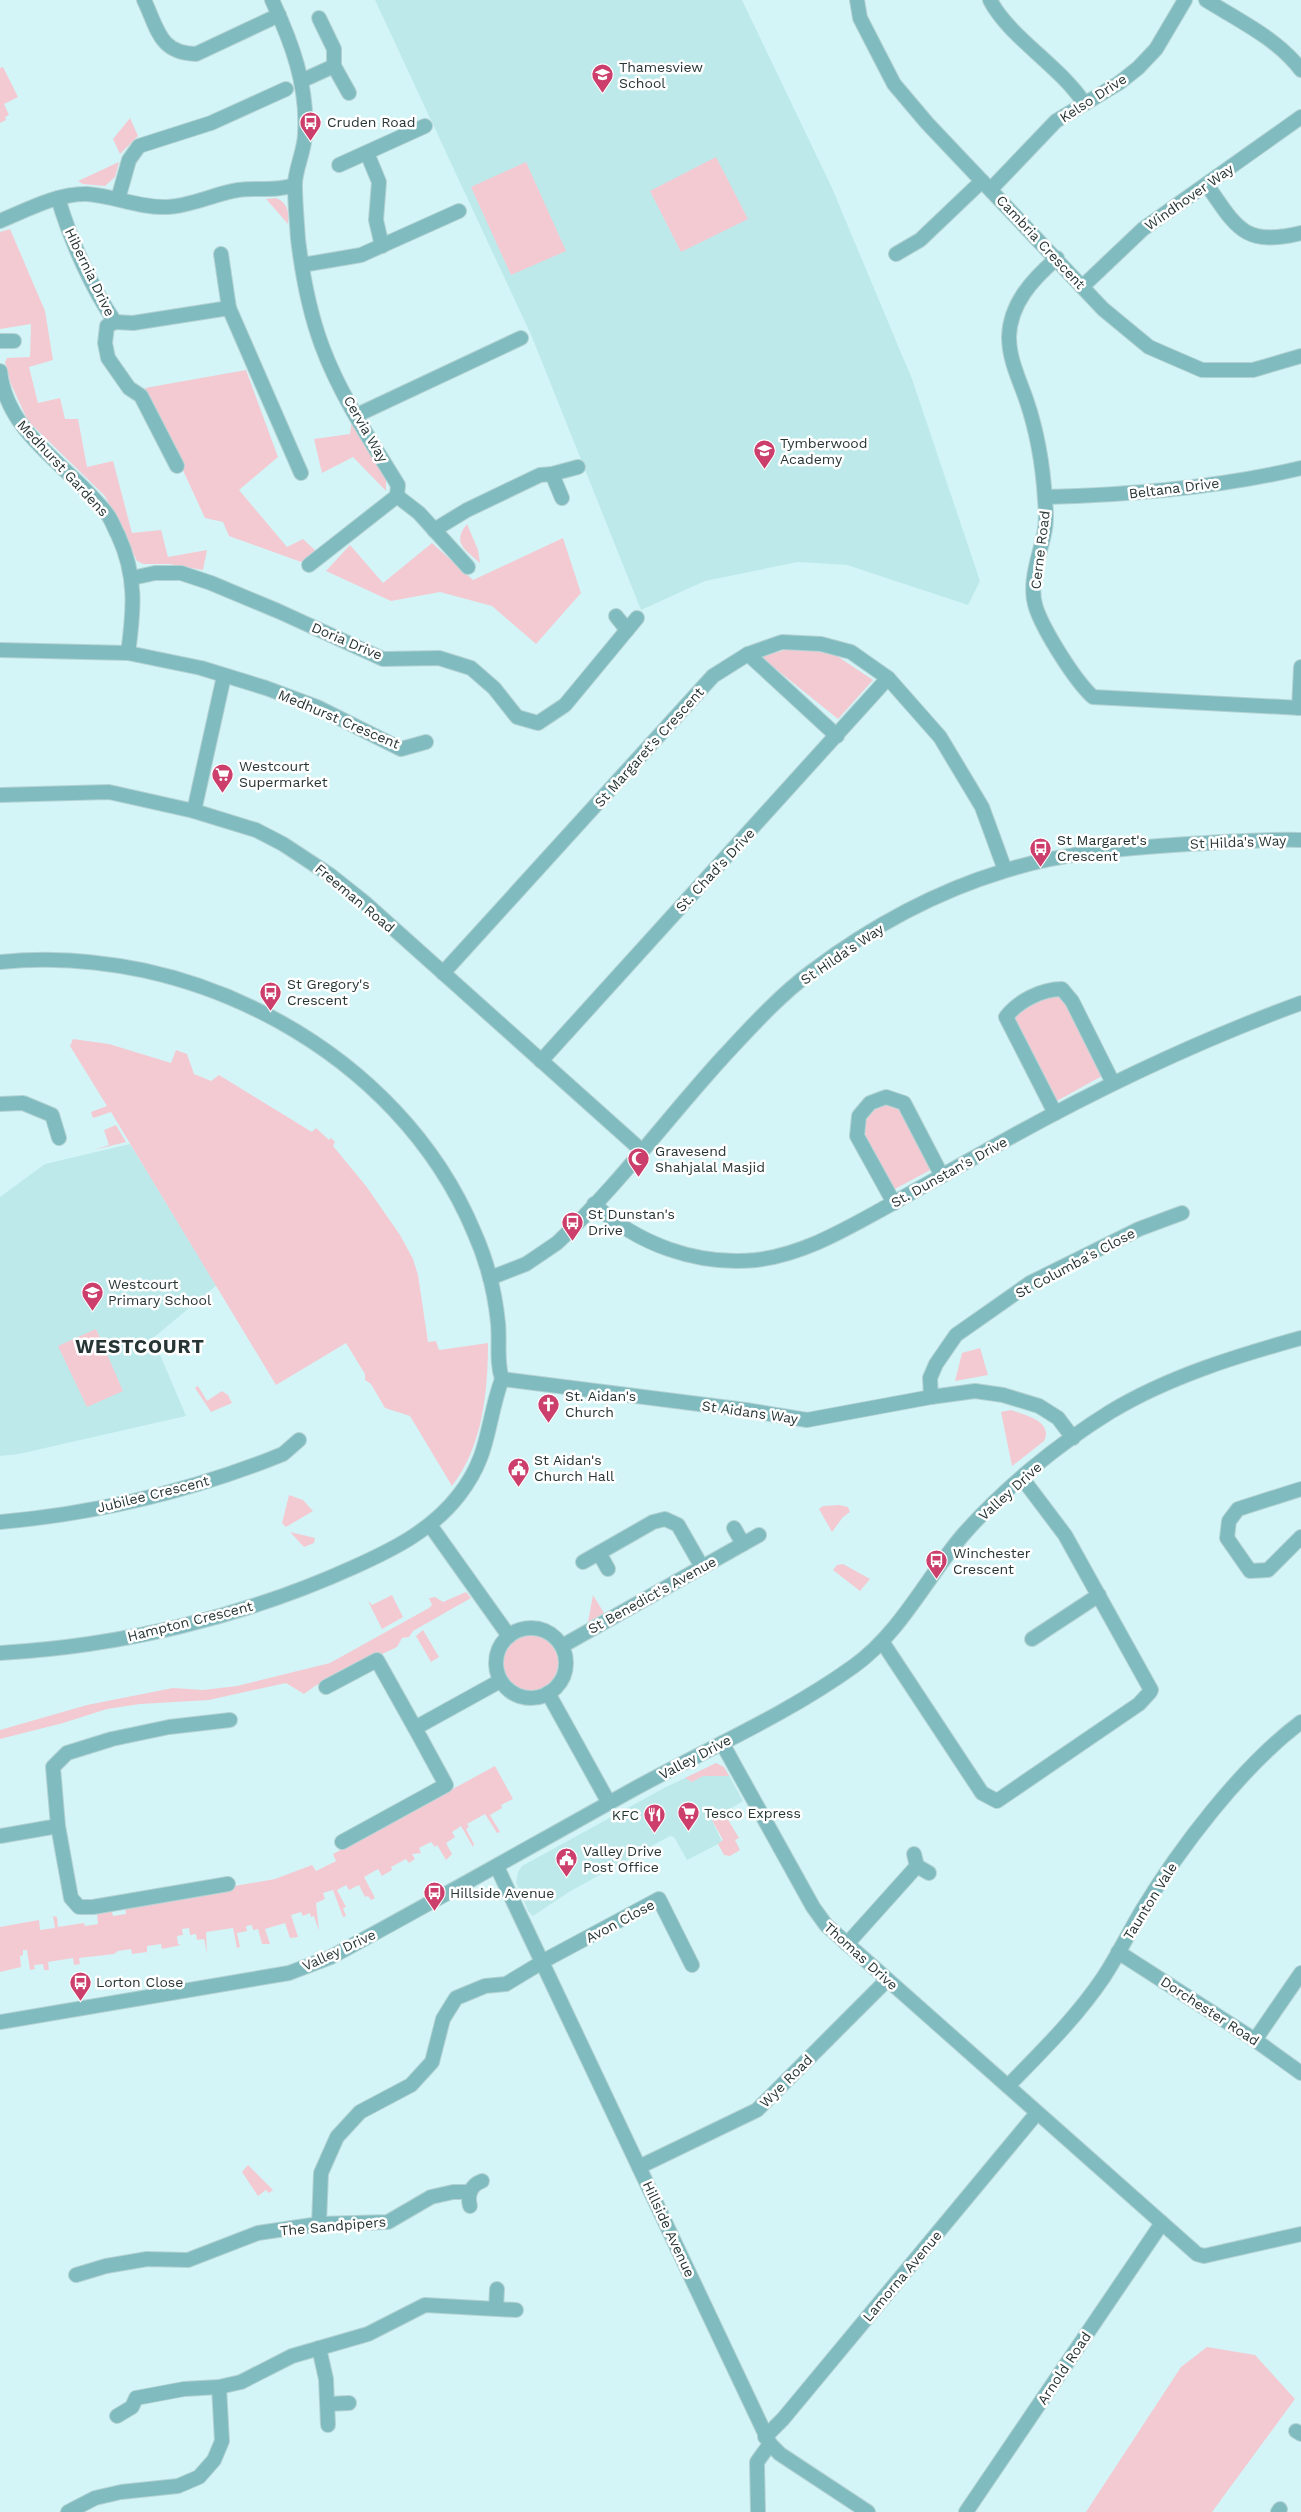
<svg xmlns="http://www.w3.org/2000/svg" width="1301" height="2512" font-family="'Work Sans',sans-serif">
	<rect width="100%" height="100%" fill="#d3f5f7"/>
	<!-- built -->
	<g fill="#bee9eb">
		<polygon points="375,0 742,0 832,188 912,379 980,581 968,605 847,565 798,562 705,581 641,610 532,337"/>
		<polygon points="130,1144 217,1285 153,1338 186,1416 19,1454 0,1456 0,1197 45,1164"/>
		<polygon points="717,1763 726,1770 743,1801 712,1820 722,1842 687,1860 674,1837 670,1836 569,1892 533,1916 528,1911 516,1882 518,1872 522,1866 664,1788"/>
	</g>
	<!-- green -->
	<g fill="#f4cad2">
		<polygon points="3,67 18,97 4,104 9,115 5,117 6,120 0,123 0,68"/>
		<polygon points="130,118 138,136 120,154 113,139"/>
		<polygon points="716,157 748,219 681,252 650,191"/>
		<polygon points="119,162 115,177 105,186 83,184 78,181"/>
		<polygon points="526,162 566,251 511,275 471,187"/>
		<path d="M276,198C288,203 289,212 288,224L266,199Z"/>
		<polygon points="10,229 45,311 53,360 29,367 38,403 60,398 65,419 78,419 87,467 113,461 132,533 161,530 168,557 207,550 203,570 169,564 143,564 137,561 105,496 28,421 11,384 5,362 7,358 30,357 31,324 0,329 0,232"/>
		<polygon points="246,370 278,457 239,490 287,547 303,539 318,553 304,563 229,536 223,522 205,518 145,388"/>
		<polygon points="352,419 386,476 386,491 353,457 322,473 314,439 350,434"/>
		<path d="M467,524L478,550L480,563C466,550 451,543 467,524Z"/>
		<polygon points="563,538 581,593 536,644 492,606 440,592 391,601 326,571 350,545 383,583 432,543 473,580"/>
		<polygon points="791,648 834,654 873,680 838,719 761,657"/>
		<polygon points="1053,992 1062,994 1102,1076 1055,1102 1012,1018 1017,1011"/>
		<path d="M73,1039L109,1044L171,1063L176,1050L187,1054L194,1074L211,1081L219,1075L307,1129L312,1132L316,1128L329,1140L331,1138L335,1142L333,1146L366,1186L400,1235L413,1259L418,1275L428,1342L436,1341L439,1350L488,1343C488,1390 483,1446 452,1486L410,1416L385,1408L371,1384L365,1380V1374L346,1343L276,1385L111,1112L93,1118L91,1112L107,1106L70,1046Z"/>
		<path d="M887,1103L901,1107L936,1167L893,1190C880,1167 859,1143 864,1116Z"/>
		<polygon points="116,1125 126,1142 94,1150 109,1145 104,1130"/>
		<polygon points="96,1329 123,1391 87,1407 58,1346"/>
		<polygon points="980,1348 988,1375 955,1381 962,1353"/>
		<polygon points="198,1386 207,1401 222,1391 228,1395 232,1403 211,1412 195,1388"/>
		<path d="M1011,1410C1024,1415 1054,1421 1044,1441L1012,1466L1001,1412Z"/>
		<polygon points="289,1495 303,1500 313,1511 286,1527 282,1523"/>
		<polygon points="839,1505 848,1507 850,1512 843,1517 832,1532 819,1509 823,1506"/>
		<polygon points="290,1532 315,1538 314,1543 304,1547"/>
		<polygon points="843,1564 870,1579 860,1591 833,1570 837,1565"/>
		<polygon points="466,1592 471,1598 413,1631 409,1637 402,1638 397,1647 315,1686 304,1694 286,1683 209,1700 140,1704 107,1709 63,1723 0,1739 0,1730 87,1705 173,1688 203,1690 237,1686 330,1663 429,1608 432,1605 429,1598 435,1597 443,1602"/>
		<polygon points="392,1595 403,1617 382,1629 368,1601 372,1605"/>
		<polygon points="593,1595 604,1613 588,1622"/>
		<polygon points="423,1630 439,1657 431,1662 416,1636"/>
		<circle cx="530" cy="1663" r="28"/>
		<polygon points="716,1763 724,1767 729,1776 703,1776 692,1782 685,1778"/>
		<polygon points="495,1766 513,1799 501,1805 502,1808 490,1815 500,1832 497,1833 485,1814 467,1824 469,1827 466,1829 474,1844 473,1847 461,1826 452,1832 455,1837 446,1843 452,1854 446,1860 437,1845 435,1847 431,1842 419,1848 421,1853 412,1854 415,1859 409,1863 406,1859 391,1867 392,1870 382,1876 378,1869 364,1877 375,1898 371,1900 368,1896 365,1897 359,1885 349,1890 346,1885 337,1890 346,1907 343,1908 346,1916 343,1917 333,1890 323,1893 325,1899 316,1903 319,1931 314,1916 311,1917 310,1913 303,1916 301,1912 291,1915 298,1937 290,1938 285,1923 265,1929 270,1944 262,1944 258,1929 253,1930 252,1925 246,1926 247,1931 237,1933 240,1947 237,1948 233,1928 206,1932 207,1954 204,1939 197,1940 196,1934 190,1935 189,1928 182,1929 183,1935 177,1936 178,1944 181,1945 162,1949 161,1944 147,1946 147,1952 132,1954 131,1949 118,1951 114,1954 79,1958 80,1964 74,1965 73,1958 48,1962 49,1970 44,1970 43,1964 34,1965 35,1969 30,1970 27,1950 23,1950 23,1955 20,1956 21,1967 0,1972 0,1927 39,1920 40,1930 55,1928 53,1916 57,1917 58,1927 84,1923 85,1926 98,1924 97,1913 111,1908 113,1916 126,1914 125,1905 275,1879 312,1865 316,1871 336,1861 333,1854"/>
		<polygon points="724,1813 739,1838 735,1840 740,1850 730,1856 724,1855 718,1844 723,1840 712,1820"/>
		<polygon points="248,2165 273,2190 269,2193 266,2190 258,2196 242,2172"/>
		<polygon points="1207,2347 1255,2355 1295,2399 1212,2512 1086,2512 1181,2367"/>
	</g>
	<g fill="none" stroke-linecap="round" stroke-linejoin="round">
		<defs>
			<g id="minor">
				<path d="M144,0C158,29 159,53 196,54L279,15"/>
				<path d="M272,0C292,43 308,86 305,134C305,150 294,172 295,186C295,202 297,223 298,239C302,272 310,314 322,346C340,395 371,441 398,485L397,496L419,513L468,567"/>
				<polyline points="857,0 860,18 894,84 927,123 1103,309 1149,347 1202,370 1253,370 1301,356"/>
				<path d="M990,0C1009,37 1060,66 1084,103"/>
				<path d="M1206,0C1238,20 1278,39 1301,70"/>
				<polyline points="334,66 349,93"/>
				<polyline points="301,81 334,66 334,49 319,18"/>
				<polyline points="367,153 379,182 376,220 382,246"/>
				<polyline points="339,165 425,126"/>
				<path d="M1207,185C1237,228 1244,247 1301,233"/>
				<polyline points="991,189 1056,121 1119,83 1138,68 1156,49 1185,0"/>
				<path d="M58,198C70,239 91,287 115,322L133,323L229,308"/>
				<polyline points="118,199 129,160 139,146 211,123 286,89"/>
				<path d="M0,221C27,210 58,193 87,194C114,196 140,208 167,207C192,206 213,194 238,190C257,187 275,192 294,185"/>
				<polyline points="221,254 229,308 301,473"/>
				<polyline points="896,254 920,240 982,181"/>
				<path d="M1057,258C1033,279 1010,303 1009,337C1009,359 1019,379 1026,399C1037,431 1043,466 1045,500C1046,511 1047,522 1044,534C1039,558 1028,583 1036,608C1044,631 1075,681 1093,697L1301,708"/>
				<polyline points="302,265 361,255 459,211"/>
				<polyline points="1083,286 1143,229 1301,117"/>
				<polyline points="115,322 107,326 105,343 108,358 129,388 141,396 177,466"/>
				<polyline points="0,341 14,341"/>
				<path d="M0,371C7,436 72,467 107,514C112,520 114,528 118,535C137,576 134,610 128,653"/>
				<polyline points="357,415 521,338"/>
				<polyline points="552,474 578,467"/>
				<path d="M1045,497C1131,495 1217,488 1301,468"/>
				<polyline points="434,530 467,510 540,475 552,474 562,498"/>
				<polyline points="309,565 397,496"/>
				<polyline points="132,578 155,573 181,573 211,583 278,611 383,659 439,658 471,668 494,688 517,717 538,723 565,705 637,618"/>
				<polyline points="616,616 627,630"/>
				<polyline points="0,650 128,653 201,668 266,688 317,707 401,749 426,742"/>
				<polyline points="748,654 837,736"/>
				<polyline points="1299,708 1301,667"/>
				<polyline points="0,795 109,792 194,811 256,830 283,844 330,875 364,902 641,1150"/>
				<polyline points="194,811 224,676"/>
				<path d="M0,962C190,942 399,1052 474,1232C487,1261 495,1292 498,1323C500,1342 496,1361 502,1379"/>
				<polyline points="443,973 713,676 748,654 782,642 821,644 851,652 888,678 940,737 982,807 1005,870"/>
				<polyline points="541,1061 888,678"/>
				<polyline points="0,1104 23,1103 52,1115 59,1138"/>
				<path d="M1055,1113L1006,1017C1018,1001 1042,989 1062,989L1072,1001L1113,1083"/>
				<polyline points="894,1203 857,1136 859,1116 870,1103 886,1097 904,1103 942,1176"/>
				<path d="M594,1204C637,1244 697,1266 756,1260C804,1254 844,1230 886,1207C927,1184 968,1161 1009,1138C1103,1086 1200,1040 1301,1003"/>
				<path d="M490,1278L526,1264L557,1243C618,1186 668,1117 724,1056C751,1027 779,996 811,972C868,929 935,892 1004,871C1064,852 1127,848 1189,844C1226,842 1264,839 1301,840"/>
				<polyline points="502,1379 746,1410 807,1420 931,1397 975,1391 1003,1395 1039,1406 1058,1418 1073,1438"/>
				<polyline points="931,1397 930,1378 936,1364 956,1335 1030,1283 1139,1229 1182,1213"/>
				<polyline points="1301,1489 1238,1509 1229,1521 1227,1538 1250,1571 1268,1570 1301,1537"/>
				<path d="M0,1522C91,1514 182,1493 268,1460L283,1454L299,1440"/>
				<polyline points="430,1525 509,1636"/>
				<polyline points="734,1528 743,1544"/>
				<polyline points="599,1553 608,1569"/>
				<polyline points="583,1562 653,1522 665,1519 678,1525 702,1567"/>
				<circle cx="531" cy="1663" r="35"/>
				<polyline points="1032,1639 1099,1595"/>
				<polyline points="883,1643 982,1793 997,1801 1139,1704 1150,1692 1151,1690 1065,1535 1022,1478"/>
				<polyline points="562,1646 759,1535"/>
				<path d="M0,1653C121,1646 244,1617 354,1567C394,1549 432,1530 459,1495C491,1454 486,1423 502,1379"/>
				<polyline points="326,1687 377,1660 415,1728 500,1681"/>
				<polyline points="548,1693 609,1803"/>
				<polyline points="722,1743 813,1907 826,1925 1197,2254 1204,2256 1301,2234"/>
				<polyline points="58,1826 71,1898 79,1907 93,1907 228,1884"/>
				<polyline points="0,1836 58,1826 53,1767 67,1753 112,1739 169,1727 230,1720"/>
				<polyline points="342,1842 446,1785 415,1728"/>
				<polyline points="914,1854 917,1866 929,1873"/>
				<polyline points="497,1867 770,2444 757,2462 758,2512"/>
				<polyline points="847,1944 917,1866"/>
				<polyline points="1118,1952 1255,2040 1301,2073"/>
				<path d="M0,2022L289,1973L331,1957C433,1902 533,1845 634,1789C707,1749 786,1715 854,1666C900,1633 926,1579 962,1536C1003,1489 1057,1445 1110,1412C1168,1377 1236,1356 1301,1338"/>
				<polyline points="1255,2040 1301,1973"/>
				<path d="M1008,2086C1041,2052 1076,2018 1103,1978C1117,1957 1128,1934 1141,1912C1179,1849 1241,1767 1301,1722"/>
				<polyline points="639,2167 757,2110 887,1980"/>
				<path d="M470,2206C467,2195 471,2185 482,2181"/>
				<polyline points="319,2224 321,2173 337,2137 360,2112 411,2085 432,2062 443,2019 456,1998 485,1986 506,1984 549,1958 659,1899 692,1965"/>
				<polyline points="76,2275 106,2266 147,2259 188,2260 258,2233 319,2224 388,2222 431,2197 453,2192 470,2192"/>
				<polyline points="496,2308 497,2289"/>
				<polyline points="319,2348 326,2379 328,2425"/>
				<polyline points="328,2404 349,2403"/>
				<polyline points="117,2416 132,2407 136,2398 184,2389 219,2387 241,2382 292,2356 368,2334 425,2305 516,2310"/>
				<polyline points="1296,2431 1301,2434"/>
				<polyline points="765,2437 783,2419 1037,2113"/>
				<polyline points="770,2444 780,2454 868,2512"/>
				<polyline points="68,2512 95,2498 121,2492 178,2486 199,2477 214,2460 222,2441 219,2387"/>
				<polyline points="966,2512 1162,2223"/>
				<polyline points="1278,2512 1280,2509"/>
			</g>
		</defs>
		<!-- minor casing -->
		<use href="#minor" stroke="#b4d2d4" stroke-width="16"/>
		<!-- minor -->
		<use href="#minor" stroke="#80bcbf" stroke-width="14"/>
	</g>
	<!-- icons -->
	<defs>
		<symbol id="school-pin" viewBox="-11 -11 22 30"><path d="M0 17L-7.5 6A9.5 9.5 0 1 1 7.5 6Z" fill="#cc3e6b" stroke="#fff"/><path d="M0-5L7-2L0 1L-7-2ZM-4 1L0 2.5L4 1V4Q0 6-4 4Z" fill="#fff"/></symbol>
		<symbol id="bus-pin" viewBox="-11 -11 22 30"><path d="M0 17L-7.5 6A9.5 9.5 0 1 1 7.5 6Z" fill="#cc3e6b" stroke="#fff"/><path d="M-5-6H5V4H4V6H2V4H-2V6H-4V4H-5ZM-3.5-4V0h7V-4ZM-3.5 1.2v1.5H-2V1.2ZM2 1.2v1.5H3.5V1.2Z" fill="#fff"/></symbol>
		<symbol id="supermarket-pin" viewBox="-11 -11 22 30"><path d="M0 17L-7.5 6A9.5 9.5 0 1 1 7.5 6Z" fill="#cc3e6b" stroke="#fff"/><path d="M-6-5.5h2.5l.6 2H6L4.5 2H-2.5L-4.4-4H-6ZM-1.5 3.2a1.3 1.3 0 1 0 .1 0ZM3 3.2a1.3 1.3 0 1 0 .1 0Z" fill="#fff"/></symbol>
		<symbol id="mosque-pin" viewBox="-11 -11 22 30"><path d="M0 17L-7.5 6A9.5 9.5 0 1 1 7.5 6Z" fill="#cc3e6b" stroke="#fff"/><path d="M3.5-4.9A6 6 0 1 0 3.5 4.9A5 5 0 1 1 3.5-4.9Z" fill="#fff"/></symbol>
		<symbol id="church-pin" viewBox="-11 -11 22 30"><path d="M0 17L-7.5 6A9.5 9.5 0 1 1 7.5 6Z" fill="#cc3e6b" stroke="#fff"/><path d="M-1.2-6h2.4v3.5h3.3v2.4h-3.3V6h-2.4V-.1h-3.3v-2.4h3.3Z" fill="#fff"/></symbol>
		<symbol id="civic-pin" viewBox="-11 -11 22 30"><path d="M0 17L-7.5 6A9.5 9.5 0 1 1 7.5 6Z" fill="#cc3e6b" stroke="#fff"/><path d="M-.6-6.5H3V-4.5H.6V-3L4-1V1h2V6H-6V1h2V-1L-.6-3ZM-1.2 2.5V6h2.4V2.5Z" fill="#fff"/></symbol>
		<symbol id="restaurant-pin" viewBox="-11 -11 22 30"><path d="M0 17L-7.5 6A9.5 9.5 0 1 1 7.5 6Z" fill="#cc3e6b" stroke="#fff"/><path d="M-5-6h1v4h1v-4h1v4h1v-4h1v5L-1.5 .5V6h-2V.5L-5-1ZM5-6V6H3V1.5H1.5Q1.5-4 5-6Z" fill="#fff"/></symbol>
	</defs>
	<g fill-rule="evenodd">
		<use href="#school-pin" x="590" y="62" width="25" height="34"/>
		<use href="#bus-pin" x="298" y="110" width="25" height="34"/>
		<use href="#school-pin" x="752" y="438" width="25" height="34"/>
		<use href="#supermarket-pin" x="210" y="762" width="25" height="34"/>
		<use href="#bus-pin" x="1028" y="836" width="25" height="34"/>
		<use href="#bus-pin" x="258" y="980" width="25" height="34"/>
		<use href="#mosque-pin" x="626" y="1146" width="25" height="34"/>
		<use href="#bus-pin" x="560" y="1210" width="25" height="34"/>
		<use href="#school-pin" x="80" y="1280" width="25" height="34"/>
		<use href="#church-pin" x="536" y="1392" width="25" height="34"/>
		<use href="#civic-pin" x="506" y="1456" width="25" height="34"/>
		<use href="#bus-pin" x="924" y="1548" width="25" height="34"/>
		<use href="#supermarket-pin" x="676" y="1800" width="25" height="34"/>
		<use href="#restaurant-pin" x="642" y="1802" width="25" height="34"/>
		<use href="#civic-pin" x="554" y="1846" width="25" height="34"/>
		<use href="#bus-pin" x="422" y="1880" width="25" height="34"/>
		<use href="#bus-pin" x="68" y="1970" width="25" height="34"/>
	</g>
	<g text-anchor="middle" stroke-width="5" stroke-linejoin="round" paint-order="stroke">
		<!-- poi labels -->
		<g font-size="14" fill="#273535" stroke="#fff" text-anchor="start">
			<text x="619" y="72">Thamesview<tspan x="619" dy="16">School</tspan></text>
			<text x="327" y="127">Cruden Road</text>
			<text x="780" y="448">Tymberwood<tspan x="780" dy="16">Academy</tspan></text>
			<text x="239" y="771">Westcourt<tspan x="239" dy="16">Supermarket</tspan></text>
			<text x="1057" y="845">St Margaret's<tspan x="1057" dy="16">Crescent</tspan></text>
			<text x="287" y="989">St Gregory's<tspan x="287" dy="16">Crescent</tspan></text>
			<text x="655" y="1156">Gravesend<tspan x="655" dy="16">Shahjalal Masjid</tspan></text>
			<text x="588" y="1219">St Dunstan's<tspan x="588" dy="16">Drive</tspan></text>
			<text x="108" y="1289">Westcourt<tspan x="108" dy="16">Primary School</tspan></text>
			<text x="565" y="1401">St. Aidan's<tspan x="565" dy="16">Church</tspan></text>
			<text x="534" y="1465">St Aidan's<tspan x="534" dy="16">Church Hall</tspan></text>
			<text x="953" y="1558">Winchester<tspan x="953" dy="16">Crescent</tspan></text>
			<text x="704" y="1818">Tesco Express</text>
			<text x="639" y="1820" text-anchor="end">KFC</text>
			<text x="583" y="1856">Valley Drive<tspan x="583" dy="16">Post Office</tspan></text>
			<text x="450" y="1898">Hillside Avenue</text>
			<text x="96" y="1987">Lorton Close</text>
		</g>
		<!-- street labels -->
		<g font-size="14" fill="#273535" stroke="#fff">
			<text transform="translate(1093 98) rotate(-33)" y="5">Kelso Drive</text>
			<text transform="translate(1189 197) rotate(-35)" y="5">Windhover Way</text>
			<text transform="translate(1041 242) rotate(47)" y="5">Cambria Crescent</text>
			<text transform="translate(90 272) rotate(64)" y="5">Hibernia Drive</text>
			<text transform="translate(366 429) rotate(60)" y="5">Cervia Way</text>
			<text transform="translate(63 468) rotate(47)" y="5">Medhurst Gardens</text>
			<text transform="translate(1174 488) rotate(-7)" y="5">Beltana Drive</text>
			<text transform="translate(1040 550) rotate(-83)" y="5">Cerne Road</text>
			<text transform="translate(347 641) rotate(23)" y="5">Doria Drive</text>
			<text transform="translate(339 719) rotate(23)" y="5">Medhurst Crescent</text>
			<text transform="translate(649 747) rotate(-48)" y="5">St Margaret's Crescent</text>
			<text transform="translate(1238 842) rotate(-2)" y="5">St Hilda's Way</text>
			<text transform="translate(715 870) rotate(-47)" y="5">St. Chad's Drive</text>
			<text transform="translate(355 898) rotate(40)" y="5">Freeman Road</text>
			<text transform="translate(842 954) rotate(-34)" y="5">St Hilda's Way</text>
			<text transform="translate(949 1172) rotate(-29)" y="5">St. Dunstan's Drive</text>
			<text transform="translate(1075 1263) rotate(-28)" y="5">St Columba's Close</text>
			<text transform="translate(750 1412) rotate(8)" y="5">St Aidans Way</text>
			<text transform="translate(1010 1491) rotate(-42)" y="5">Valley Drive</text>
			<text transform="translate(153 1494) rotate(-14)" y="5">Jubilee Crescent</text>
			<text transform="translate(652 1595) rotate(-29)" y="5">St Benedict's Avenue</text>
			<text transform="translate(190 1621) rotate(-14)" y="5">Hampton Crescent</text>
			<text transform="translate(695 1757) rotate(-28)" y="5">Valley Drive</text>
			<text transform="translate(1150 1901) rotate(-58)" y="5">Taunton Vale</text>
			<text transform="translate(620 1921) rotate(-28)" y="5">Avon Close</text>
			<text transform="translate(339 1950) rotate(-25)" y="5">Valley Drive</text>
			<text transform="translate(861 1956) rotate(42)" y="5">Thomas Drive</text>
			<text transform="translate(1210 2011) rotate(33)" y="5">Dorchester Road</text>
			<text transform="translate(786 2081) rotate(-45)" y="5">Wye Road</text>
			<text transform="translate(333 2226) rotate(-5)" y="5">The Sandpipers</text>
			<text transform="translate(669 2229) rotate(65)" y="5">Hillside Avenue</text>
			<text transform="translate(902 2276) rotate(-50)" y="5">Lamorna Avenue</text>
			<text transform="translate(1064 2368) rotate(-56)" y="5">Arnold Road</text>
		</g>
		<!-- district labels -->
		<g font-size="19" font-weight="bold" letter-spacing="1" fill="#273535" stroke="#fff">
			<text x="140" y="1353">WESTCOURT</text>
		</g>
	</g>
</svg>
